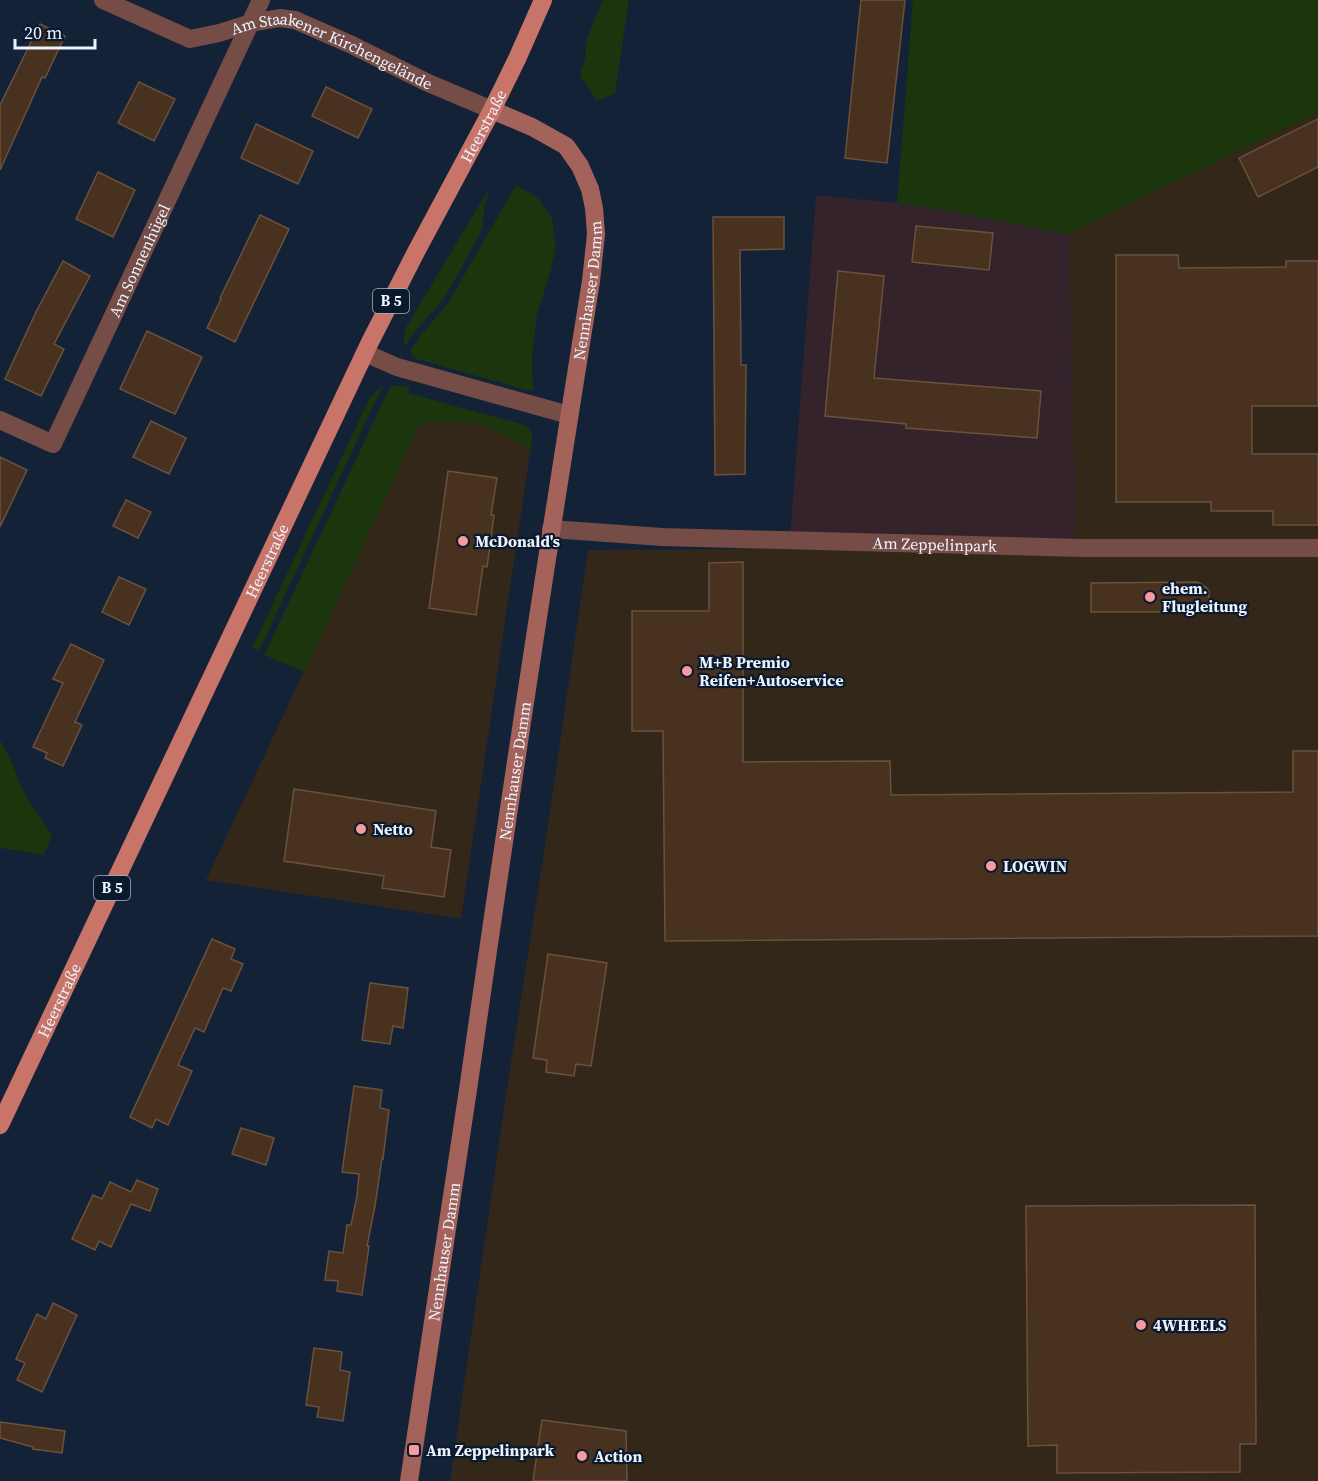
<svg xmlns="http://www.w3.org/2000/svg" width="1318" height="1481" font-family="'Source Serif 4',serif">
	<rect width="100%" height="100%" fill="#142237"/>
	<!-- commercial -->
	<g fill="#322718">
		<polygon points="1318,112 1318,1481 450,1481 504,1108 545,845 588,550 1075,547 1069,235 1117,210"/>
		<polygon points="428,421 483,424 527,447 530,453 461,919 206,880 420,424"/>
	</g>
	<!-- industrial -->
	<polygon fill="#35232b" points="816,195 897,203 949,211 1069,235 1075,547 789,549"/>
	<!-- green -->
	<g fill="#1b350c">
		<polygon points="603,0 629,0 615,93 597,101 580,76 585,59 587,38"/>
		<polygon points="913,0 1318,0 1318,112 1117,210 1069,235 949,211 897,203"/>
		<polygon points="516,185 538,198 552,218 556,246 550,273 537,314 532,355 533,389 530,391 413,358 411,350 420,336 448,303"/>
		<polygon points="491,187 485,203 482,228 478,238 445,297 413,334 405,346 404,346 405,329 484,197"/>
		<polygon points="383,385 259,651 252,648 370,397"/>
		<path d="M395,385L410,387L408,393L525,425C536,434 532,440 530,453L527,447L483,424L428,421L420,424L304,672L264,655L390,387Z"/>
		<polygon points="0,740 11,760 21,786 32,806 52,835 44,855 0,848"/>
	</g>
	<!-- building -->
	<g fill="#48311e" stroke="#6a513d" stroke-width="1.5">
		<polygon points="861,0 905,0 887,163 845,158"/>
		<polygon points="40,24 65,36 45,78 42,77 0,170 0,105"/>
		<polygon points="139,82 175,99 154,141 118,123"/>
		<polygon points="326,87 372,109 358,138 312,116"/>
		<polygon points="1318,119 1318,167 1258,197 1239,158"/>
		<polygon points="256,124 313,151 298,184 241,158"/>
		<polygon points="98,172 135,190 113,237 76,219"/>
		<polygon points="260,215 289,229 235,342 207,328 221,299 220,298"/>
		<polygon points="713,217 784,217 784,249 740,250 741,365 746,365 745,474 715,475"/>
		<polygon points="916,226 993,233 989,270 912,262"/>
		<polygon points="1116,255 1178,255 1179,268 1286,267 1286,261 1318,261 1318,406 1252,406 1252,454 1318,454 1318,525 1273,525 1273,511 1211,511 1211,502 1116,502"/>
		<polygon points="63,261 90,276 54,344 64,349 41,396 5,379 36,312"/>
		<polygon points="838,271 884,276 874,378 1041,391 1037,438 906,428 906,424 825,416"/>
		<polygon points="147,331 202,357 175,414 120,389"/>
		<polygon points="151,421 186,438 169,474 133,457"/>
		<polygon points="0,457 27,470 0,527"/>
		<polygon points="448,471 497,478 491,515 494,515 487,567 483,566 476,615 429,608"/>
		<polygon points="126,500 151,512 138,538 113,526"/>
		<polygon points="743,562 743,762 890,761 891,795 1293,792 1293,751 1318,751 1318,936 665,941 663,731 632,731 632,611 709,611 709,563"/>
		<polygon points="119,577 146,589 129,625 102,612"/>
		<polygon points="1197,582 1206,587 1209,591 1209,598 1207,606 1192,612 1091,612 1091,583"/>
		<polygon points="71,644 104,660 75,722 82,725 63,766 45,758 47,753 33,747 63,683 53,679"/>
		<polygon points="294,789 436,811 431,847 451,850 444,897 382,888 384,876 284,861"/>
		<polygon points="212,939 235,949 231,959 243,964 231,991 223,988 204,1032 195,1028 178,1065 192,1071 168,1125 156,1119 152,1128 130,1117"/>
		<polygon points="548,954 607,963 591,1066 576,1064 574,1076 546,1072 547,1060 533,1058"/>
		<polygon points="370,983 408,988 403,1028 393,1026 390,1044 362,1040"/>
		<polygon points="354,1086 382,1090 380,1108 389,1110 383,1159 382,1158 375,1206 367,1246 369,1246 362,1295 337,1291 338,1281 325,1280 329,1251 343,1253 347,1225 351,1225 357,1196 359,1174 342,1172"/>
		<polygon points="241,1128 274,1138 266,1165 232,1154"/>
		<polygon points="137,1180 158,1189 150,1211 131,1204 111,1247 99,1241 95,1250 72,1239 93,1195 102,1199 110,1182 131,1192"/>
		<polygon points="1255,1205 1256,1444 1240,1444 1240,1472 1057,1473 1057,1445 1028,1446 1026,1206"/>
		<polygon points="53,1303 77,1315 42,1392 17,1380 25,1363 16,1359 37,1314 46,1319"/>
		<polygon points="314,1348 342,1352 340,1370 350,1372 343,1421 317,1417 319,1407 306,1405"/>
		<polygon points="542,1420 626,1431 627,1481 533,1481"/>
		<polygon points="0,1422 65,1431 62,1453 33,1449 33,1447 0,1438"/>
	</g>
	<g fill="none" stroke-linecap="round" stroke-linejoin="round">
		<!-- street -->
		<g stroke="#754c46" stroke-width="18">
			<path id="s1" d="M103,0L190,39L219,33L251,23L280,18L295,20L352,45L426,82L492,110"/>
			<polyline points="365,353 397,367 569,415"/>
			<path id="s2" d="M0,420L53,444L261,0"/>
			<path id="s3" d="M551,529L662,537L1082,548H1318"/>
		</g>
		<!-- secondary -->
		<path stroke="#a4635a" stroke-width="18" id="s4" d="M409,1481C428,1348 450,1216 469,1083C507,815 548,548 591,281L596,234L594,208L590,189L580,166L566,146L532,127L492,110"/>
		<!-- primary -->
		<path stroke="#c87468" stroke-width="18" id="s5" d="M0,1125L370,342L417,250L492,110L517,59L543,0"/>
	</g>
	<!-- markers -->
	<g fill="#f59b9e" stroke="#0b192d" stroke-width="2">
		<circle cx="463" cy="541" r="6"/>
		<circle cx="1150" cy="597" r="6"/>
		<circle cx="687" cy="671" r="6"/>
		<circle cx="361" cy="829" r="6"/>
		<circle cx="991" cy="866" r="6"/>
		<circle cx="1141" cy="1325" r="6"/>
		<rect x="408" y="1444" width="12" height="12" rx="3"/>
		<circle cx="582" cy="1456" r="6"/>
	</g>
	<g text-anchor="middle" stroke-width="4.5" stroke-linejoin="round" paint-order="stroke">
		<!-- shield labels -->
		<g fill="#0b192d" stroke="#a8b2c0" stroke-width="1.5">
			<rect x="373" y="289" width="36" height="24" rx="4.5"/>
			<rect x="94" y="876" width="36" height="24" rx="4.5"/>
		</g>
		<g font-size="15" font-weight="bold" fill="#ebf3ff">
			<text x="391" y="306">B 5</text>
			<text x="112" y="893">B 5</text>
		</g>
		<!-- street labels -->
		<g font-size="16" fill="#ebf3ff" stroke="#0b192d">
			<text dy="6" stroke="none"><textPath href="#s1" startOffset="246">Am Staakener Kirchengelände</textPath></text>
			<text dy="6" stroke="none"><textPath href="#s5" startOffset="1110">Heerstraße</textPath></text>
			<text dy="6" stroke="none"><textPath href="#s2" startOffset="261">Am Sonnenhügel</textPath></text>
			<text dy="6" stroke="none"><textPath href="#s4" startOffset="1204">Nennhauser Damm</textPath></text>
			<text dy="6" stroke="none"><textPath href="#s3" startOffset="384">Am Zeppelinpark</textPath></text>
			<text dy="6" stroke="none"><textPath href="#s5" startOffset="624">Heerstraße</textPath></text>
			<text dy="6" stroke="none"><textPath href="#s4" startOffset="718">Nennhauser Damm</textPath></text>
			<text dy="6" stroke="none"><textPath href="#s5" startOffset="138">Heerstraße</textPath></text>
			<text dy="6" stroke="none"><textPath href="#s4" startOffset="232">Nennhauser Damm</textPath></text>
		</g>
		<!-- poi labels -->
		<g font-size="16" font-weight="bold" fill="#ebf3ff" stroke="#0b192d" text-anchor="start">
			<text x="475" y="547">McDonald's</text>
			<text x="1162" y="594">ehem.<tspan x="1162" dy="18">Flugleitung</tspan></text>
			<text x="699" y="668">M+B Premio<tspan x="699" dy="18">Reifen+Autoservice</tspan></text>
			<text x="373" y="835">Netto</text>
			<text x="1003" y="872">LOGWIN</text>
			<text x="1153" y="1331">4WHEELS</text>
			<text x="426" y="1456">Am Zeppelinpark</text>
			<text x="594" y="1462">Action</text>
		</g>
	</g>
	<!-- scale -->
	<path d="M15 39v9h80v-9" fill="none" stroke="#ebf3ff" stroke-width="3"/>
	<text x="24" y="39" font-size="18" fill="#ebf3ff" stroke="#0b192d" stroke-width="4.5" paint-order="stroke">20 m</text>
</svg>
